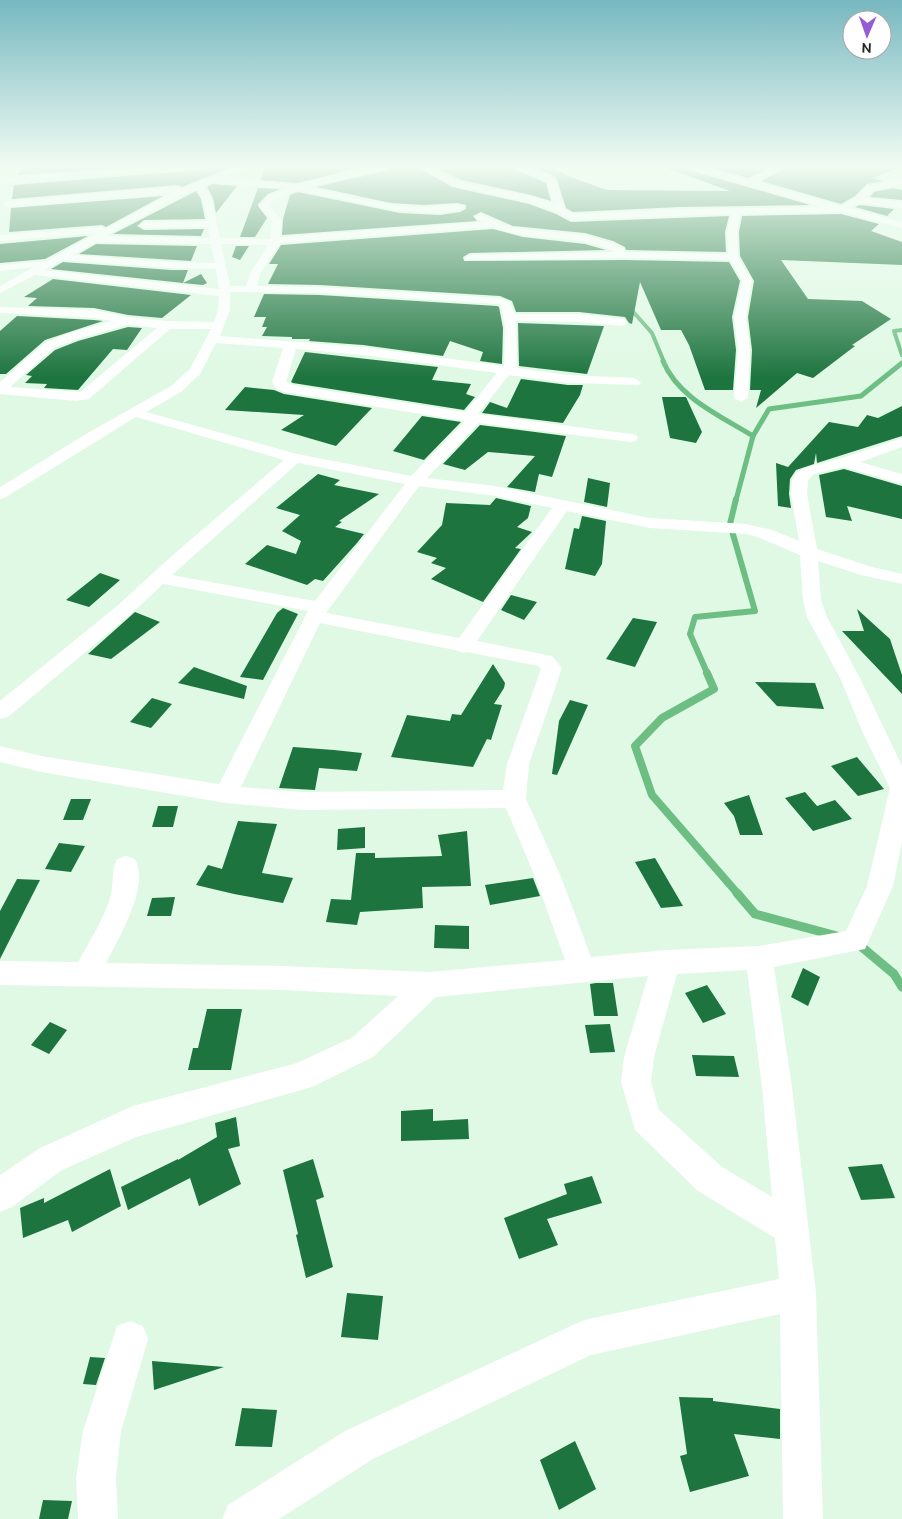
<svg xmlns="http://www.w3.org/2000/svg" width="902" height="1519" font-family="Ubuntu,sans-serif">
	<rect width="100%" height="100%" fill="#dff9e4"/>
	<g fill="none" stroke-linecap="round" stroke-linejoin="round">
		<!-- stream-far4 -->
		<g stroke="#6dbe83" stroke-width="4">
			<polyline points="628,306 652,333 664,362"/>
			<polyline points="902,330 894,331 902,355"/>
		</g>
		<!-- stream-far3 -->
		<g stroke="#6dbe83" stroke-width="5">
			<path d="M663,361C678,398 721,416 753,436"/>
			<polyline points="736,500 753,436 769,409 861,396 902,363"/>
		</g>
		<!-- stream-far2 -->
		<polyline stroke="#6dbe83" stroke-width="6" points="708,675 690,634 695,617 755,611 730,524 736,499"/>
		<!-- stream-far1 -->
		<polyline stroke="#6dbe83" stroke-width="8" points="707,673 714,689 662,718 635,746 652,795 738,894"/>
		<!-- stream -->
		<g stroke="#6dbe83" stroke-width="9">
			<polyline points="737,893 755,914 837,936"/>
			<polyline points="857,943 894,974 902,987"/>
		</g>
	</g>
	<!-- building -->
	<g fill="#1d743e">
		<polygon points="23,166 153,166 17,175"/>
		<polygon points="207,166 234,166 182,187 178,185 12,199 14,185 201,170"/>
		<polygon points="266,166 367,166 297,183 260,180"/>
		<polygon points="413,166 416,166 452,187 529,204 556,214 571,222 729,216 725,232 726,252 626,250 625,247 613,241 585,233 513,226 481,212 473,216 477,221 282,235 283,219 290,195 298,192 400,213 440,215 460,212 466,209 466,205 457,203 424,205 391,203 316,187 389,170 391,168"/>
		<polygon points="456,166 510,166 511,168 546,183 551,201 531,195 461,180 439,169"/>
		<polygon points="532,166 550,166 568,176 607,190 730,191 666,168 666,166 687,166 689,170 810,205 679,207 573,212 566,208 556,177"/>
		<polygon points="705,166 774,166 748,178"/>
		<polygon points="789,166 896,166 896,169 872,178 883,181 867,184 855,196 841,204 761,181"/>
		<polygon points="212,184 237,186 216,213 213,198 207,187"/>
		<polygon points="258,188 280,189 268,194 258,204 258,206 267,218 255,237 240,237"/>
		<polygon points="893,188 902,190 902,200 870,197 874,192"/>
		<polygon points="196,191 201,199 205,219 144,220 137,226 144,230 204,229 201,236 113,234"/>
		<polygon points="163,196 106,227 102,225 9,232 11,208"/>
		<polygon points="860,205 894,209 887,216 855,207"/>
		<polygon points="841,214 879,224 871,231 902,242 902,265 781,260 808,299 862,301 891,319 852,345 855,346 813,378 797,373 756,408 761,390 750,390 752,350 748,317 754,281 740,256 739,232 742,216"/>
		<polygon points="493,229 523,237 585,244 606,250 470,253 463,257 464,261 626,260 729,262 740,281 732,317 736,350 733,390 705,390 689,345 681,330 661,330 640,282 632,324 629,323 625,317 579,312 516,312 512,301 500,296 320,285 268,284 278,264 269,264 281,245"/>
		<polygon points="88,236 45,259 0,263 0,244"/>
		<polygon points="96,244 197,246 191,261 79,254"/>
		<polygon points="236,246 249,246 240,260 232,257"/>
		<polygon points="63,262 171,270 188,270 183,283 51,269"/>
		<polygon points="201,274 207,283 203,285 183,283"/>
		<polygon points="53,279 191,295 162,318 128,315 94,308 28,306 37,298 24,297"/>
		<polygon points="264,294 320,295 497,306 499,307 503,328 502,364 480,361 483,352 450,341 443,356 363,345 309,341 310,339 292,339 292,337 262,336 267,327 262,327 266,317 254,317"/>
		<polygon points="17,316 94,320 103,321 45,340 6,374 0,374 0,331"/>
		<polygon points="518,323 604,326 587,374 519,366"/>
		<polygon points="128,327 142,328 127,350 113,349 78,390 44,388 47,384 25,383 32,376 26,375 55,350 78,341"/>
		<polygon points="305,352 438,367 432,380 471,384 466,394 475,397 464,410 293,383 291,382"/>
		<polygon points="521,379 568,385 583,385 580,395 563,423 482,413 490,402 507,408"/>
		<polygon points="245,387 274,390 284,394 372,408 336,446 281,430 304,415 225,410"/>
		<polygon points="662,397 686,397 702,432 696,443 670,438"/>
		<polygon points="902,406 902,436 817,463 816,453 814,464 796,470 790,479 789,494 791,508 778,506 776,463 788,467 829,422 858,427 867,415 878,418"/>
		<polygon points="422,416 461,422 424,460 393,451"/>
		<polygon points="480,425 566,436 552,477 539,474 535,492 507,487 535,456 488,452 465,470 443,464"/>
		<polygon points="844,469 902,486 902,519 847,506 852,521 826,517 819,475"/>
		<polygon points="318,474 340,480 334,485 379,494 339,521 342,522 335,527 364,534 357,543 323,581 315,579 307,585 245,564 267,545 296,554 301,541 282,531 300,515 276,508"/>
		<polygon points="588,478 610,483 607,507 584,502"/>
		<polygon points="496,498 531,506 528,518 517,527 532,532 515,548 521,549 483,602 431,579 446,568 431,563 437,558 417,552 442,525 446,503 490,505"/>
		<polygon points="582,516 606,521 602,564 595,576 565,569 574,528 579,529"/>
		<polygon points="100,573 120,580 89,607 66,600"/>
		<polygon points="511,595 537,602 524,620 501,610"/>
		<polygon points="283,608 298,614 263,680 240,677 277,613"/>
		<polygon points="857,609 890,639 902,675 902,694 842,631 864,631"/>
		<polygon points="135,612 160,622 111,659 88,654"/>
		<polygon points="633,618 657,622 635,667 606,659"/>
		<polygon points="493,664 505,683 504,688 494,704 502,705 491,740 487,739 473,767 391,757 407,715 450,721 452,714 461,715"/>
		<polygon points="194,667 247,686 244,699 178,683"/>
		<polygon points="755,682 815,683 824,709 777,706"/>
		<polygon points="152,698 172,704 151,728 130,722"/>
		<polygon points="570,700 588,705 557,775 552,774 559,721"/>
		<polygon points="293,747 334,750 362,753 357,771 319,768 315,790 279,788"/>
		<polygon points="857,757 884,789 858,796 831,766"/>
		<polygon points="805,792 817,806 835,800 852,819 813,831 785,798"/>
		<polygon points="749,795 763,835 740,835 734,816 724,803"/>
		<polygon points="71,799 91,799 83,820 63,820"/>
		<polygon points="158,806 178,806 173,827 152,827"/>
		<polygon points="238,821 277,824 262,873 293,878 283,903 234,894 196,885 208,865 222,869"/>
		<polygon points="365,827 365,848 337,850 338,829"/>
		<polygon points="467,831 471,886 422,887 423,908 360,912 357,925 326,922 331,899 351,900 356,853 375,853 375,858 442,856 438,835"/>
		<polygon points="59,843 85,846 71,872 45,869"/>
		<polygon points="655,858 683,906 661,908 635,862"/>
		<polygon points="533,878 540,896 490,905 485,885"/>
		<polygon points="17,879 40,880 0,959 0,911"/>
		<polygon points="175,897 171,916 147,916 152,898"/>
		<polygon points="435,925 469,926 469,949 434,948"/>
		<polygon points="803,968 820,977 808,1006 791,997"/>
		<polygon points="596,983 613,983 618,1016 594,1016 590,984"/>
		<polygon points="707,985 726,1014 703,1023 685,993"/>
		<polygon points="207,1009 242,1009 231,1070 188,1070 193,1048 198,1048"/>
		<polygon points="50,1022 67,1030 49,1054 31,1045"/>
		<polygon points="610,1024 615,1052 590,1053 585,1025"/>
		<polygon points="692,1055 734,1056 739,1077 696,1076"/>
		<polygon points="433,1109 433,1121 468,1119 469,1139 401,1141 401,1111"/>
		<polygon points="236,1117 240,1146 228,1149 241,1184 199,1206 190,1178 128,1210 121,1187 178,1159 178,1160 217,1137 215,1123"/>
		<polygon points="313,1159 324,1197 316,1200 333,1267 306,1278 296,1235 298,1234 283,1170"/>
		<polygon points="882,1164 895,1198 861,1200 848,1167"/>
		<polygon points="110,1169 121,1206 72,1232 68,1220 23,1238 20,1208 44,1198 44,1203"/>
		<polygon points="592,1176 602,1203 547,1219 558,1245 519,1259 504,1218 567,1194 564,1184"/>
		<polygon points="347,1293 383,1296 378,1340 341,1337"/>
		<polygon points="90,1357 105,1358 96,1385 83,1384"/>
		<polygon points="152,1361 224,1367 154,1390"/>
		<polygon points="679,1397 713,1398 713,1401 780,1409 780,1439 734,1434 749,1476 690,1492 680,1456 687,1454"/>
		<polygon points="242,1408 277,1410 272,1447 235,1446"/>
		<polygon points="575,1441 596,1489 559,1510 540,1460"/>
		<polygon points="43,1500 72,1501 68,1519 39,1519"/>
	</g>
	<g fill="none" stroke-linecap="round" stroke-linejoin="round">
		<!-- minor -->
		<g fill="#fff" fill-rule="evenodd">
			<polygon points="174,166 205,166 201,168 0,184 0,178"/>
			<path d="M238,166H248L222,178L297,185L358,169L375,166H390L389,168L308,187C344,195 381,206 419,207C429,208 459,202 465,207L460,210L440,213L400,211L298,190L275,200L269,205L282,221L280,237L482,222L475,217L480,214L513,228L584,235L612,243L624,249V252L728,254L727,232L731,214L571,220L557,212L530,202L453,185L418,166C434,164 445,177 460,182C491,191 524,192 554,204L548,182L512,166H529L555,179L564,209L573,214L679,209L822,207L690,168L689,166H700L748,180L777,166H787L756,182L841,206L856,198L867,186L902,178V184L873,190L866,198L902,202V208L860,203L850,208L902,222V228L841,212L740,214L737,232L738,257L752,281L746,317L750,350L748,398L741,402L734,398L738,350L734,317L742,281L730,260L626,258L466,260L465,258L470,255L615,252C577,232 532,243 493,227L280,243L261,272L257,286L320,287L500,298L510,302L515,314H579L625,319L627,322L625,325L621,326L579,322L516,321L517,368L568,375L634,378L641,382L639,385L568,383L509,375L478,414L631,434L636,435L638,438L636,441L631,442L479,423L427,478L495,486L650,518L746,524L772,530L799,541L791,494L792,480L797,472L804,468L839,459L902,438V447L860,462L902,474V484L844,467L814,474L808,480L807,494L817,549L872,567L902,574V584L861,575L818,561L821,600L827,617L861,680L902,766V842L893,886L865,949L774,967L792,1087L816,1293L823,1519H783L780,1314L591,1355L373,1459L279,1519H222L228,1505L345,1431L575,1324L588,1319L779,1279L775,1238L698,1191L635,1130L621,1082L624,1057L648,976L436,997L373,1057L312,1087L136,1137L62,1170L12,1207L0,1212V1175L40,1148L133,1106L297,1063L353,1037L398,996L283,990L0,985V961L78,962C90,940 105,918 111,894C114,882 111,870 117,859L126,856L135,859C150,887 119,937 106,963L283,966L429,972L565,960L535,877L506,808L302,810L226,803L41,772L0,762V746L41,756L219,784L308,611L163,584L131,614L8,717L0,719V701L117,606L175,553L284,460L136,417L6,497L0,499V487L86,434L171,386L190,369L211,329H170L89,399L76,401L0,394V382L46,342L69,333L112,321L94,318L0,313V307L94,310L128,317L167,321L214,322L218,310L219,296L35,275L0,293V286L34,267L0,271V265L46,261L97,233L0,241V235L102,227L106,229L172,193L6,207L1,204L6,201L178,187L182,189ZM212,182L287,188L269,196L259,205L272,221L270,239L220,238L211,198L204,186ZM197,189L203,198L207,221L144,222L139,225L144,228L208,227L210,238L106,236L180,196ZM96,242L211,244L215,263L171,262L73,255ZM221,244L268,245L251,272L246,286H230ZM63,260L171,268L216,269L219,289L45,270ZM230,292L320,293L498,304L501,306L505,328L504,366L363,347L220,336L230,310ZM128,325L157,328L80,392L10,387L54,348L77,339ZM216,343L283,348L272,382L276,389L284,392L465,421L411,476L297,454L146,412L181,392L200,374ZM296,349L363,355L497,373L465,412L292,385L286,382ZM298,463L405,484L315,601L172,575ZM419,486L495,496L552,508L459,638L326,613ZM567,511L650,528L746,534L760,538L800,555L803,600L807,617L841,680L862,731L890,788L867,886L846,931L759,946L666,950L591,957L561,877L526,799L529,764L562,668L552,656L477,641ZM320,623L455,650L463,653L467,652L538,666L541,669L507,764L503,790L302,792L241,787ZM747,970L762,1087L772,1197L722,1167L659,1110L651,1082L654,1057L677,974Z"/>
			<polygon points="130,1321 143,1326 148,1339 121,1431 116,1478 118,1519 78,1519 76,1478 83,1431 117,1326"/>
		</g>
	</g>
	<!-- sky -->
	<linearGradient id="sky" x2="0" y2="1"><stop stop-color="#77b8c0"/><stop offset="0.44" stop-color="#f1fcf3"/><stop offset="1" stop-color="#f1fcf3" stop-opacity="0"/></linearGradient>
	<rect width="902" height="378" fill="url(#sky)"/>
	<!-- north arrow -->
	<g transform="translate(867 35) rotate(182)"><circle r="24" fill="#ffffff" stroke="#a5a9a6"/>
	<path d="M0-4L9 19L0 12L-9 19Z" fill="#935dd6"/>
	<text y="-8" font-size="14" font-weight="bold" text-anchor="middle" fill="#1f2921">N</text>
	</g>
</svg>
